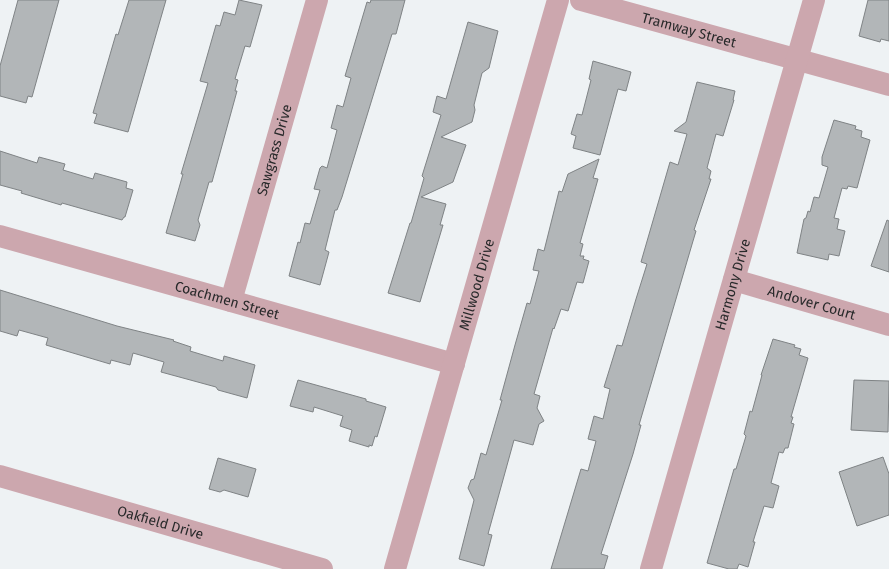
<svg xmlns="http://www.w3.org/2000/svg" width="889" height="569" font-family="'Fira Sans',sans-serif">
	<rect width="100%" height="100%" fill="#eef2f4"/>
	<!-- building -->
	<g fill="#b2b6b8" stroke="#7f8385">
		<polygon points="18,0 59,0 32,97 28,96 26,103 0,96 0,66"/>
		<polygon points="129,0 166,0 128,132 94,123 97,114 93,113 116,34 118,35"/>
		<polygon points="239,0 262,5 250,47 245,46 235,79 238,80 235,91 237,91 212,182 209,182 198,220 200,225 195,241 166,233 183,174 181,174 208,83 200,81 216,25 220,26 224,12 235,15"/>
		<polygon points="371,0 405,0 396,34 392,34 342,197 337,210 335,210 325,250 329,252 320,285 289,276 298,242 300,243 305,223 310,224 320,190 314,189 320,168 322,166 327,168 337,130 331,128 337,105 343,107 351,78 345,76 367,2 370,3"/>
		<polygon points="868,0 889,0 889,41 881,39 880,42 859,36"/>
		<polygon points="468,22 498,31 489,68 482,73 474,105 475,110 472,122 441,137 466,145 453,182 421,197 446,204 440,225 443,225 420,302 388,293 410,223 411,223 424,178 422,176 441,115 433,112 437,96 446,99"/>
		<polygon points="593,61 631,72 626,91 618,89 600,155 573,148 576,136 571,134 577,114 582,115 591,80 589,79"/>
		<polygon points="697,82 735,91 733,100 734,100 723,136 716,134 707,168 711,171 709,179 711,179 694,230 696,231 693,241 639,425 641,425 633,454 601,554 608,556 604,569 551,569 581,469 588,471 596,441 588,439 594,416 603,419 610,389 604,387 617,345 622,346 636,299 647,264 641,262 670,162 678,165 687,134 674,131 686,122"/>
		<polygon points="834,120 856,126 855,129 862,131 861,137 870,140 857,188 848,186 847,189 842,188 834,218 839,219 837,229 845,231 839,256 829,254 828,260 797,253 804,219 806,218 808,211 810,212 814,197 819,198 828,167 822,165 822,157"/>
		<polygon points="0,151 37,163 39,157 65,164 63,170 93,179 95,173 127,182 126,188 133,190 125,217 124,217 122,220 62,203 61,205 21,193 22,191 0,185"/>
		<polygon points="599,159 593,178 598,179 580,243 583,244 580,256 584,256 583,259 589,261 583,283 577,282 568,311 561,309 554,329 553,328 534,394 540,396 537,408 544,421 539,424 533,445 514,440 488,534 492,535 484,566 459,559 474,500 468,488 471,480 474,479 481,453 486,455 502,400 500,400 515,345 527,303 530,304 539,271 533,270 538,249 544,251 559,191 562,192 568,174"/>
		<polygon points="887,220 889,221 889,272 871,266"/>
		<polygon points="0,290 117,326 174,340 173,341 191,347 190,351 223,361 224,356 255,365 247,398 218,390 216,387 161,372 164,362 133,353 130,365 111,360 110,364 46,345 48,338 19,330 17,336 0,331"/>
		<polygon points="773,339 795,345 794,347 801,349 799,355 808,358 791,417 793,417 791,423 794,424 788,448 785,448 783,453 779,452 771,483 779,486 773,508 764,506 753,542 755,542 748,567 739,564 737,569 729,569 707,563 734,469 736,469 746,436 744,434 750,411 752,412 762,375 761,375"/>
		<polygon points="298,380 366,399 366,401 386,407 377,437 375,436 372,446 369,445 369,447 349,441 352,430 340,426 343,416 314,407 313,412 290,406"/>
		<polygon points="854,380 889,381 888,432 851,430"/>
		<polygon points="883,457 889,474 889,515 857,526 839,472"/>
		<polygon points="218,458 256,469 248,497 224,490 220,492 209,489"/>
	</g>
	<g fill="none" stroke-linecap="round" stroke-linejoin="round">
		<!-- minor -->
		<g stroke="#cca7ae" stroke-width="22">
			<path id="s1" d="M581,0L889,85"/>
			<path id="s2" d="M0,236L454,364"/>
			<path id="s3" d="M734,280L889,325"/>
			<path id="s4" d="M231,301L317,0"/>
			<path id="s5" d="M0,476L322,569"/>
			<path id="s6" d="M395,569L558,0"/>
			<path id="s7" d="M651,569L814,0"/>
		</g>
	</g>
	<g text-anchor="middle" stroke-width="3" stroke-linejoin="round" paint-order="stroke">
		<!-- street labels -->
		<g font-size="14" fill="#292a2b" stroke="#eef2f4">
			<text dy="5" stroke="none"><textPath href="#s1" startOffset="112">Tramway Street</textPath></text>
			<text dy="5" stroke="none"><textPath href="#s4" startOffset="157">Sawgrass Drive</textPath></text>
			<text dy="5" stroke="none"><textPath href="#s6" startOffset="296">Millwood Drive</textPath></text>
			<text dy="5" stroke="none"><textPath href="#s7" startOffset="296">Harmony Drive</textPath></text>
			<text dy="5" stroke="none"><textPath href="#s2" startOffset="236">Coachmen Street</textPath></text>
			<text dy="5" stroke="none"><textPath href="#s3" startOffset="81">Andover Court</textPath></text>
			<text dy="5" stroke="none"><textPath href="#s5" startOffset="167">Oakfield Drive</textPath></text>
		</g>
	</g>
</svg>
